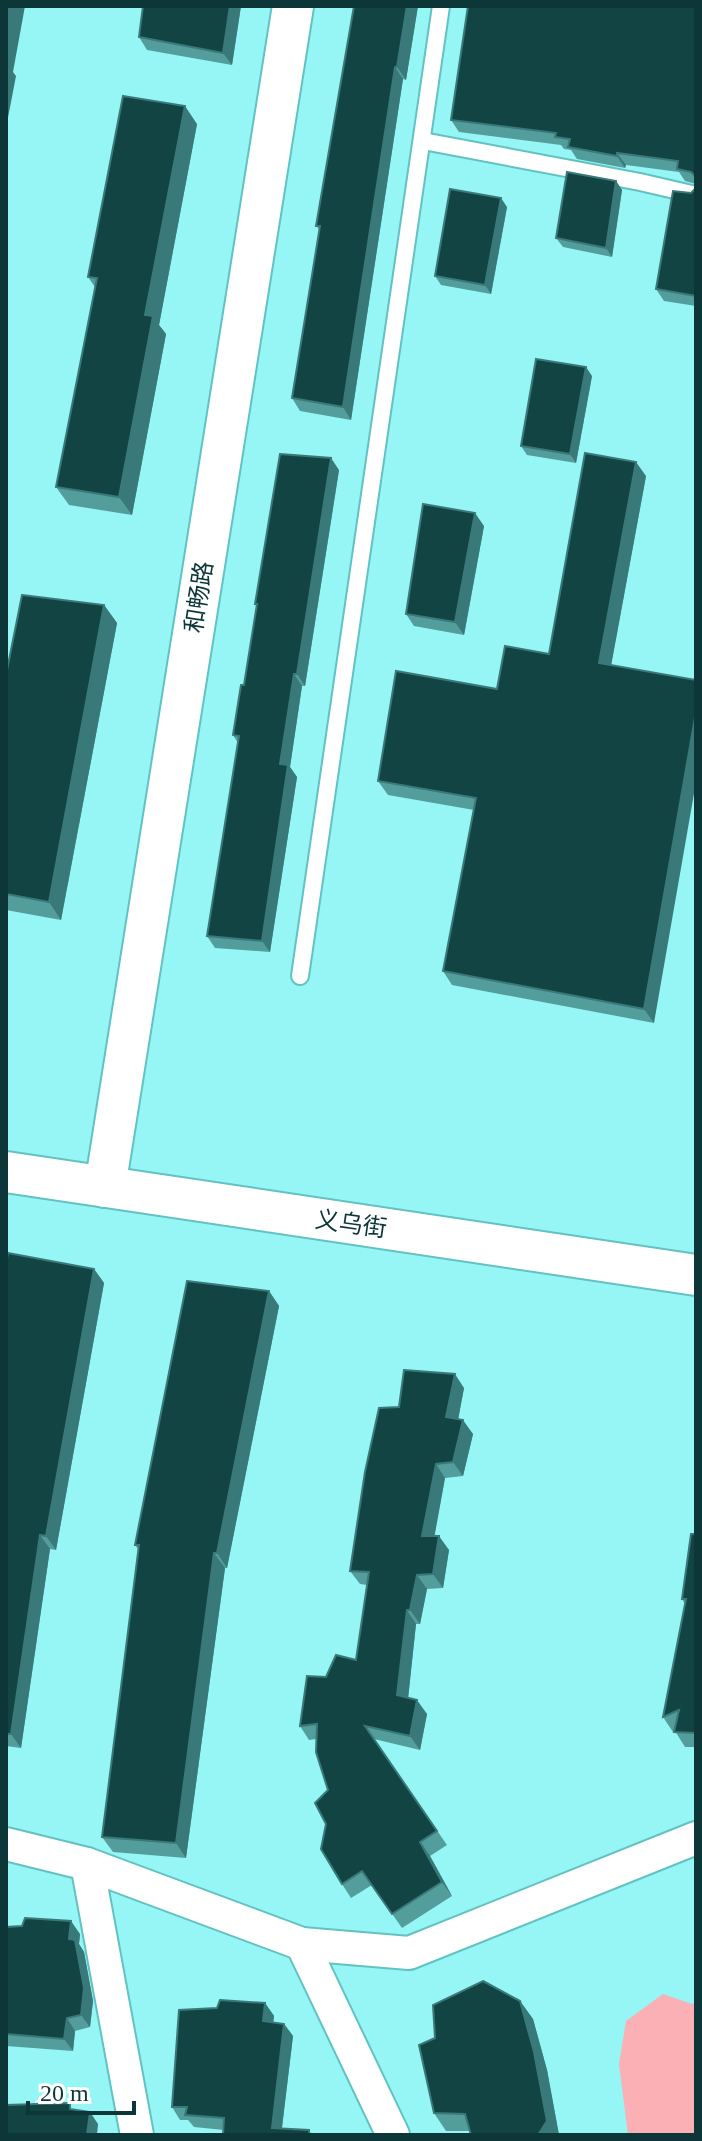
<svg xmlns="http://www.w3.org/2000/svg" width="702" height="2141" font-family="'Times New Roman','Noto Sans SC',serif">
	<rect width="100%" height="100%" fill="#96f6f6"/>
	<!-- green -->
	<polygon fill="#fab0b4" points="663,1994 692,2004 696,2002 696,2135 628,2135 619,2064 626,2021"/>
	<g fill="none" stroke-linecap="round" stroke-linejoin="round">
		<defs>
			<g id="service">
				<polyline points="423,141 640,182 696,195"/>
				<polyline points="300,976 441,6"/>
			</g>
			<g id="minor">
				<polyline points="6,1844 87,1864 302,1944 393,2135"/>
				<polyline points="87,1864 137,2135"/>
				<polyline points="302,1944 409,1953 696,1838"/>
			</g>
			<g id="tertiary">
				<polyline points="6,1172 696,1275"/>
				<polyline points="105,1187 293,6"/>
			</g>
		</defs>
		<!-- service casing -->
		<use href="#service" stroke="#62c2c2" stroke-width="20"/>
		<!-- minor casing -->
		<use href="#minor" stroke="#62c2c2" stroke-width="36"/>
		<!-- tertiary casing -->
		<use href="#tertiary" stroke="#62c2c2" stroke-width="44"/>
		<!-- service -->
		<use href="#service" stroke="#fff" stroke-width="16"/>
		<!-- minor -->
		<use href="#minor" stroke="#fff" stroke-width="32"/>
		<!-- tertiary -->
		<use href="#tertiary" stroke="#fff" stroke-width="40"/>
	</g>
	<!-- wall -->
	<g fill="#549d9d">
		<polygon points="241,6 232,65 147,50 139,37"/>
		<polygon points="354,6 418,6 406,80 403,79 351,420 300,411 292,398 320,230 316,226"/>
		<polygon points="696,6 696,184 685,181 679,172 626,165 625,168 577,159 571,150 564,149 561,145 459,132 451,120"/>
		<polygon points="197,124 159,325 166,334 132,515 69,505 56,487 95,287 88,277"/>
		<polygon points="616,181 622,190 612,257 563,247 556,238"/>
		<polygon points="696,188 696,306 664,301 656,289 691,193"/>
		<polygon points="507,207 491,294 441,285 435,276"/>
		<polygon points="592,376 576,463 527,455 521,446"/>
		<polygon points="339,470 305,686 302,686 290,767 297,777 270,952 215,948 207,936 238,743 233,735 244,685 257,606 255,604"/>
		<polygon points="646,476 611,665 654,1023 452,985 443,971 474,810 388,795 378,781 497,689 549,654"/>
		<polygon points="484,526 464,635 414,626 406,614"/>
		<polygon points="104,605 117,623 61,920 6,910 6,675"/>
		<polygon points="6,1264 94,1269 104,1283 56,1550 50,1549 21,1748 6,1746"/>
		<polygon points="269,1291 279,1306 227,1568 225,1568 186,1858 113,1852 102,1837 138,1549 135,1545"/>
		<polygon points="464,1388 458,1419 473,1434 463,1476 445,1478 434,1536 449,1550 443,1588 427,1589 420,1624 416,1624 408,1697 427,1714 420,1750 374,1739 447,1845 430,1856 452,1896 402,1928 372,1885 351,1898 342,1884 326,1824 328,1790 316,1739 309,1740 300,1726 326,1677 356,1660 367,1585 360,1584 350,1571 399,1407"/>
		<polygon points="696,1534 696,1747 685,1747 675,1731 673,1732 663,1717 685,1604 682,1599"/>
		<polygon points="6,1927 80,1934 79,1944 84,1952 93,2001 90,2027 75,2031 73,2051 6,2046"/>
		<polygon points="520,2001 533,2019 547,2070 559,2135 471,2135 470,2131 446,2131 434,2113"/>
		<polygon points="265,2003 274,2016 273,2022 284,2024 293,2036 282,2128 309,2130 312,2135 223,2135 224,2130 194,2127 188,2120 180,2120 172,2107 217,2008"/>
	</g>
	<!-- shaded-wall -->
	<g fill="#3a7979">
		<polygon points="9,6 25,6 13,72 16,76 6,128 6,23"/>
		<polygon points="230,6 241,6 232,65 223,53"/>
		<polygon points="407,6 418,6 406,80 397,67"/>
		<polygon points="395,67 403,79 351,420 343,407"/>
		<polygon points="185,106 197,124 159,325 166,334 132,515 119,497 145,315"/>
		<polygon points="617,153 626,165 625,168 617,156"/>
		<polygon points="616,181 622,190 612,257 606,248"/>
		<polygon points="501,198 507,207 491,294 485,285"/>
		<polygon points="586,367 592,376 576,463 570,454"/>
		<polygon points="331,458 339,470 305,686 297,674"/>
		<polygon points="636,462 646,476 609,677 599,663"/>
		<polygon points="475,513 484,526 464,635 455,622"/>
		<polygon points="104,605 117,623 61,920 49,902"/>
		<polygon points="294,674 302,686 290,767 297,777 270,952 262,941 280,764"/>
		<polygon points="696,712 696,782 654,1023 644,1009"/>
		<polygon points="94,1269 104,1283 56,1550 46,1536"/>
		<polygon points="269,1291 279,1306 227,1568 217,1553"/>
		<polygon points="455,1374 464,1388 456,1431 446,1417"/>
		<polygon points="463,1420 473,1434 463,1476 453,1462"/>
		<polygon points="436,1464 445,1478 432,1550 422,1536"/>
		<polygon points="40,1535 50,1549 21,1748 11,1734"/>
		<polygon points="439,1536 449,1550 443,1588 433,1574"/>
		<polygon points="214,1553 225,1568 186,1858 176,1843"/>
		<polygon points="417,1575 427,1589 420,1624 410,1610"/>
		<polygon points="407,1610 416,1624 407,1709 397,1695"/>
		<polygon points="417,1700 427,1714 420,1750 410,1736"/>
		<polygon points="420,1842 430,1856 452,1896 442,1882"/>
		<polygon points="71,1921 80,1934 79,1944 84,1952 93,2001 90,2027 81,2015 69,1939"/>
		<polygon points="520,2001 533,2019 547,2070 559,2135 538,2135"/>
		<polygon points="265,2003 274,2016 272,2034 263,2021"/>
		<polygon points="67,2018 75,2031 73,2051 64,2039"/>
		<polygon points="284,2024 293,2036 281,2135 272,2128"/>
		<polygon points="90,2112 98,2124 97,2135 87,2135"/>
	</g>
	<!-- building -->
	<g fill="#134444" stroke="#3a7979" stroke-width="2">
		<polygon points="6,6 9,6 6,23"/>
		<polygon points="143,6 230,6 223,53 139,37"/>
		<polygon points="354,6 407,6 397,67 395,67 343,407 292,398 320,226 316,226"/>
		<polygon points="468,6 696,6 696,177 691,172 677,169 678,161 617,153 617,156 568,147 570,139 555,137 556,133 451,120"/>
		<polygon points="123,96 185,106 145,315 153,316 119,497 56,487 97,278 88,277"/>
		<polygon points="567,172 616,181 606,248 556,238"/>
		<polygon points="696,188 696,296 656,289 673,191 691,193"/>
		<polygon points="450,189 501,198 485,285 435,276"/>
		<polygon points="536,359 586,367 570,454 521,446"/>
		<polygon points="585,453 636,462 599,663 696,680 696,712 644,1009 443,971 476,798 378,781 396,671 497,689 505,646 549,654"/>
		<polygon points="280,454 331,458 297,674 294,674 280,764 288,765 262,941 207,936 239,736 233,735 241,685 244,685 257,604 255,604"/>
		<polygon points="423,504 475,513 455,622 406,614"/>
		<polygon points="22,595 104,605 49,902 6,894 6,675"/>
		<polygon points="8,1253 94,1269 46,1536 40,1535 11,1734 6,1734 6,1264"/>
		<polygon points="187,1281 269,1291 217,1553 214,1553 176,1843 102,1837 139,1545 135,1545"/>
		<polygon points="404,1370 455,1374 446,1417 463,1420 453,1462 436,1464 422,1536 439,1536 433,1574 417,1575 410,1610 407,1610 397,1695 417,1700 410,1736 365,1726 437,1831 420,1842 442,1882 392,1914 362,1871 342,1884 321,1849 326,1824 315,1803 328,1790 316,1752 317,1724 300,1726 307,1676 326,1677 336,1655 356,1660 369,1572 350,1571 365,1472 379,1408 399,1407"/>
		<polygon points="691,1534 696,1534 696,1733 674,1732 679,1710 663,1717 686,1599 682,1599"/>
		<polygon points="25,1918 71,1921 69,1939 75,1940 84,1988 81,2015 67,2018 64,2039 6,2034 6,1927 22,1926"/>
		<polygon points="483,1981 520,2001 534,2052 547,2121 538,2135 471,2135 465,2114 434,2113 419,2045 435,2038 433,2005"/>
		<polygon points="220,2000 265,2003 263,2021 284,2024 272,2128 309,2130 309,2135 223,2135 224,2118 185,2115 187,2107 172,2107 179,2010 217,2008"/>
		<polygon points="70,2103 70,2109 90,2112 87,2135 6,2135 6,2105"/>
	</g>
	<g text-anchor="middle" stroke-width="8" stroke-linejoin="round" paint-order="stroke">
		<!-- street labels -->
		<g font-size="24" fill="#0c3637" stroke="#fff">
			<text transform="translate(199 597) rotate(-81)" y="8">和畅路</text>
			<text transform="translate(351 1224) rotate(8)" y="8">义乌街</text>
		</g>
	</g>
	<!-- border -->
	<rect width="702" height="2141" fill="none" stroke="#0c3637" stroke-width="16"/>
	<!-- scale -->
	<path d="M28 2101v12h106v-12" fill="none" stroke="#0c3637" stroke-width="4"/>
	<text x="40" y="2101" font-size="24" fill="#0c3637" stroke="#ffffff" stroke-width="6" paint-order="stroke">20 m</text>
</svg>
